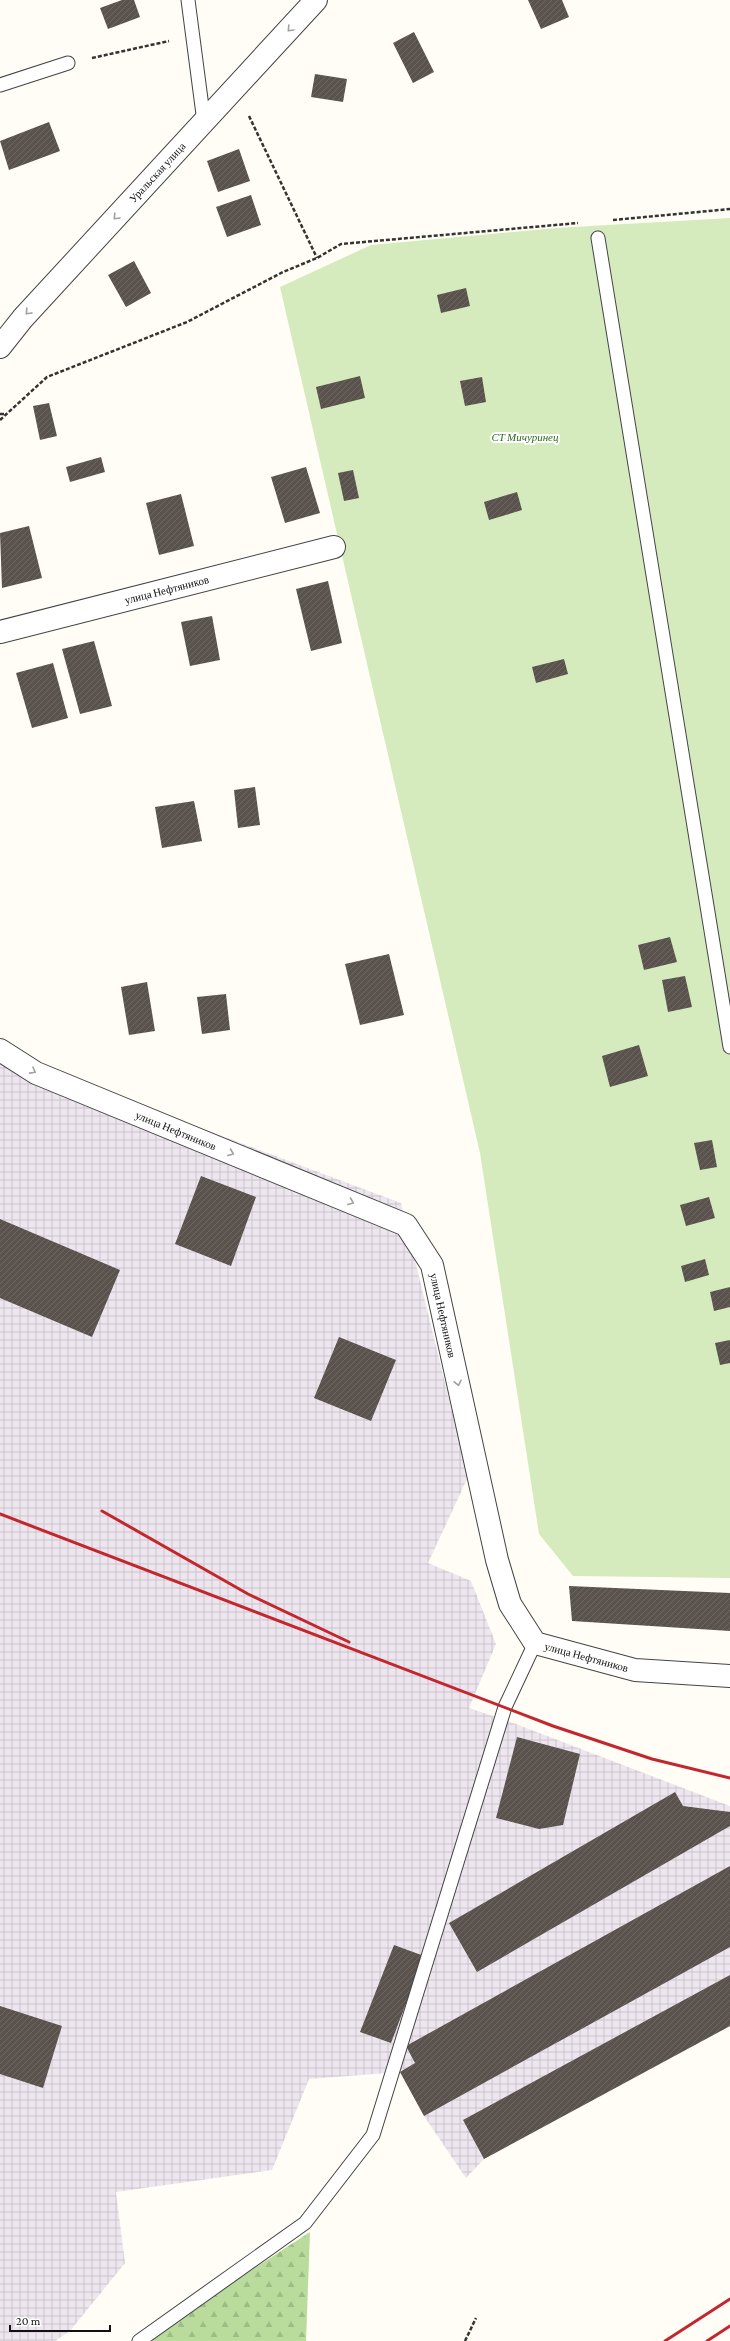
<svg xmlns="http://www.w3.org/2000/svg" width="730" height="2341" font-family="'Crimson Pro',serif">
	<defs>
		<pattern id="industrial-grid" width="8" height="8" patternUnits="userSpaceOnUse"><rect width="8" height="8" fill="#eee6ef"/><path d="M0 4h8M4 0v8" fill="none" stroke="#cbc4cc"/></pattern>
		<pattern id="forest-firs" width="22" height="20" patternUnits="userSpaceOnUse"><rect width="22" height="20" fill="#b9dc9c"/><path d="M5 1l3.5 6h-7zM16 11l3.5 6h-7z" fill="#9ebc85"/></pattern>
		<pattern id="building-hatch" width="6" height="6" patternUnits="userSpaceOnUse"><rect width="6" height="6" fill="#5a524d"/><path d="M-1 1l2-2M0 6l6-6M5 7l2-2" fill="none" stroke="#6d6662"/></pattern>
	</defs>
	<rect width="100%" height="100%" fill="#fffdf5"/>
	<!-- industrial -->
	<polygon fill="url(#industrial-grid)" points="0,1047 46,1070 401,1203 468,1477 428,1563 471,1581 496,1644 469,1708 508,1721 730,1806 730,2026 484,2159 466,2178 424,2116 400,2072 309,2079 272,2170 116,2192 125,2263 70,2331 55,2341 0,2341"/>
	<!-- forest -->
	<polygon fill="url(#forest-firs)" points="310,2232 306,2341 143,2341"/>
	<!-- garden -->
	<polygon fill="#d5ebbd" points="730,218 730,1578 573,1576 539,1534 480,1153 280,287 371,245 556,228"/>
	<!-- building -->
	<g fill="url(#building-hatch)">
		<polygon points="122,0 134,0 140,17 108,29 100,8"/>
		<polygon points="528,0 562,0 569,17 541,29"/>
		<polygon points="414,32 434,72 413,83 393,43"/>
		<polygon points="315,74 347,79 343,102 311,97"/>
		<polygon points="49,122 60,151 9,170 0,141"/>
		<polygon points="239,149 250,181 218,192 207,161"/>
		<polygon points="251,195 261,225 227,237 216,207"/>
		<polygon points="134,261 151,293 126,307 108,275"/>
		<polygon points="466,288 470,306 441,313 437,295"/>
		<polygon points="360,376 365,398 321,409 316,387"/>
		<polygon points="482,377 486,402 465,406 460,381"/>
		<polygon points="49,403 57,436 40,440 33,406"/>
		<polygon points="101,457 105,472 70,482 66,467"/>
		<polygon points="306,467 320,513 285,523 271,477"/>
		<polygon points="353,470 359,498 344,501 338,473"/>
		<polygon points="517,492 522,510 489,520 484,502"/>
		<polygon points="181,494 194,546 159,555 146,503"/>
		<polygon points="29,526 42,578 2,588 0,533"/>
		<polygon points="328,581 342,643 311,651 296,589"/>
		<polygon points="212,616 220,660 190,666 181,622"/>
		<polygon points="94,641 112,706 80,714 62,649"/>
		<polygon points="564,659 568,674 536,683 532,667"/>
		<polygon points="53,663 68,718 32,728 16,673"/>
		<polygon points="255,787 260,825 238,828 234,790"/>
		<polygon points="194,801 202,841 162,848 155,807"/>
		<polygon points="670,937 677,962 644,970 638,945"/>
		<polygon points="389,954 404,1015 360,1025 345,964"/>
		<polygon points="685,976 692,1007 668,1012 662,980"/>
		<polygon points="147,982 155,1031 129,1035 121,987"/>
		<polygon points="226,994 230,1030 202,1034 197,997"/>
		<polygon points="639,1045 648,1076 610,1087 602,1056"/>
		<polygon points="712,1140 717,1167 700,1170 694,1143"/>
		<polygon points="201,1176 256,1197 231,1266 175,1244"/>
		<polygon points="709,1197 715,1218 686,1226 680,1205"/>
		<polygon points="0,1219 120,1270 92,1337 0,1298"/>
		<polygon points="705,1259 709,1275 685,1282 681,1266"/>
		<polygon points="730,1287 730,1307 714,1311 710,1292"/>
		<polygon points="339,1337 396,1360 371,1421 314,1398"/>
		<polygon points="730,1340 730,1363 720,1365 715,1343"/>
		<polygon points="569,1586 730,1593 730,1631 572,1621"/>
		<polygon points="517,1737 580,1754 563,1825 539,1829 496,1818"/>
		<polygon points="675,1792 683,1806 730,1812 730,1826 477,1972 449,1923"/>
		<polygon points="730,1866 730,1947 424,2116 400,2072 415,2063 406,2046"/>
		<polygon points="394,1945 424,1956 391,2043 360,2032"/>
		<polygon points="730,1975 730,2026 484,2159 463,2120"/>
		<polygon points="0,2006 62,2026 43,2088 0,2074"/>
	</g>
	<g fill="none" stroke-linecap="round" stroke-linejoin="round">
		<defs>
			<g id="service">
				<polyline points="188,0 204,122"/>
				<polyline points="0,85 68,63"/>
				<polyline points="598,238 730,1047"/>
				<polyline points="139,2341 305,2223 373,2135 505,1707 535,1643"/>
			</g>
			<g id="minor">
				<path id="s1" d="M0,632L334,547"/>
			</g>
			<g id="tertiary">
				<path id="s2" d="M0,347L23,318L316,0"/>
				<path id="s3" d="M0,1050L36,1073L406,1225L432,1265L497,1560L510,1604L535,1643L635,1670L730,1676"/>
			</g>
		</defs>
		<!-- service casing -->
		<use href="#service" stroke="#444" stroke-width="15"/>
		<!-- minor casing -->
		<use href="#minor" stroke="#444" stroke-width="24"/>
		<!-- tertiary casing -->
		<use href="#tertiary" stroke="#444" stroke-width="24"/>
		<!-- path -->
		<g stroke="#333" stroke-width="2.5" stroke-dasharray="4 2" stroke-linecap="butt">
			<polyline points="92,58 169,41"/>
			<polyline points="249,116 317,258"/>
			<polyline points="613,220 730,209"/>
			<polyline points="0,414 6,414"/>
			<polyline points="0,420 47,377 187,322 283,272 317,258 341,244 578,223"/>
			<polyline points="465,2341 476,2318"/>
		</g>
		<!-- service -->
		<use href="#service" stroke="#fff" stroke-width="13"/>
		<!-- minor -->
		<use href="#minor" stroke="#fff" stroke-width="22"/>
		<!-- tertiary -->
		<use href="#tertiary" stroke="#fff" stroke-width="22"/>
		<!-- rail -->
		<g stroke="#c4262e" stroke-width="3">
			<polyline points="102,1511 248,1594 349,1642"/>
			<polyline points="0,1514 553,1726 652,1759 730,1778"/>
			<polyline points="665,2341 730,2299"/>
			<polyline points="707,2341 730,2326"/>
		</g>
	</g>
	<!-- one-way arrows -->
	<defs><path id="oneway-chevron" d="M-2-3.5L2.5 0L-2 3.5" fill="none" stroke-width="1.6" stroke-linecap="round" stroke-linejoin="round"/></defs>
	<g stroke="#a0a0a0">
		<use href="#oneway-chevron" transform="translate(290 29) rotate(133)"/>
		<use href="#oneway-chevron" transform="translate(116 217) rotate(133)"/>
		<use href="#oneway-chevron" transform="translate(28 312) rotate(133)"/>
		<use href="#oneway-chevron" transform="translate(33 1071) rotate(29)"/>
		<use href="#oneway-chevron" transform="translate(231 1153) rotate(22)"/>
		<use href="#oneway-chevron" transform="translate(351 1202) rotate(22)"/>
		<use href="#oneway-chevron" transform="translate(458 1383) rotate(78)"/>
	</g>
	<g text-anchor="middle" stroke-width="4" stroke-linejoin="round" paint-order="stroke">
		<!-- street labels -->
		<g font-size="11" fill="#111" stroke="#fff">
			<text dy="4" stroke="none"><textPath href="#s2" startOffset="235">Уральская улица</textPath></text>
			<text dy="4" stroke="none"><textPath href="#s1" startOffset="172">улица Нефтяников</textPath></text>
			<text dy="4" stroke="none"><textPath href="#s3" startOffset="194">улица Нефтяников</textPath></text>
			<text dy="4" stroke="none"><textPath href="#s3" startOffset="542">улица Нефтяников</textPath></text>
			<text dy="4" stroke="none"><textPath href="#s3" startOffset="938">улица Нефтяников</textPath></text>
		</g>
		<!-- park labels -->
		<g font-size="11" font-style="italic" fill="#2f6b1f" stroke="#fff">
			<text x="525" y="441">СТ Мичуринец</text>
		</g>
	</g>
	<!-- scale -->
	<path d="M10 2325v6h100v-6" fill="none" stroke="#111111" stroke-width="2"/>
	<text x="16" y="2325" font-size="12" fill="#111111" stroke="#ffffff" stroke-width="3" paint-order="stroke">20 m</text>
</svg>
